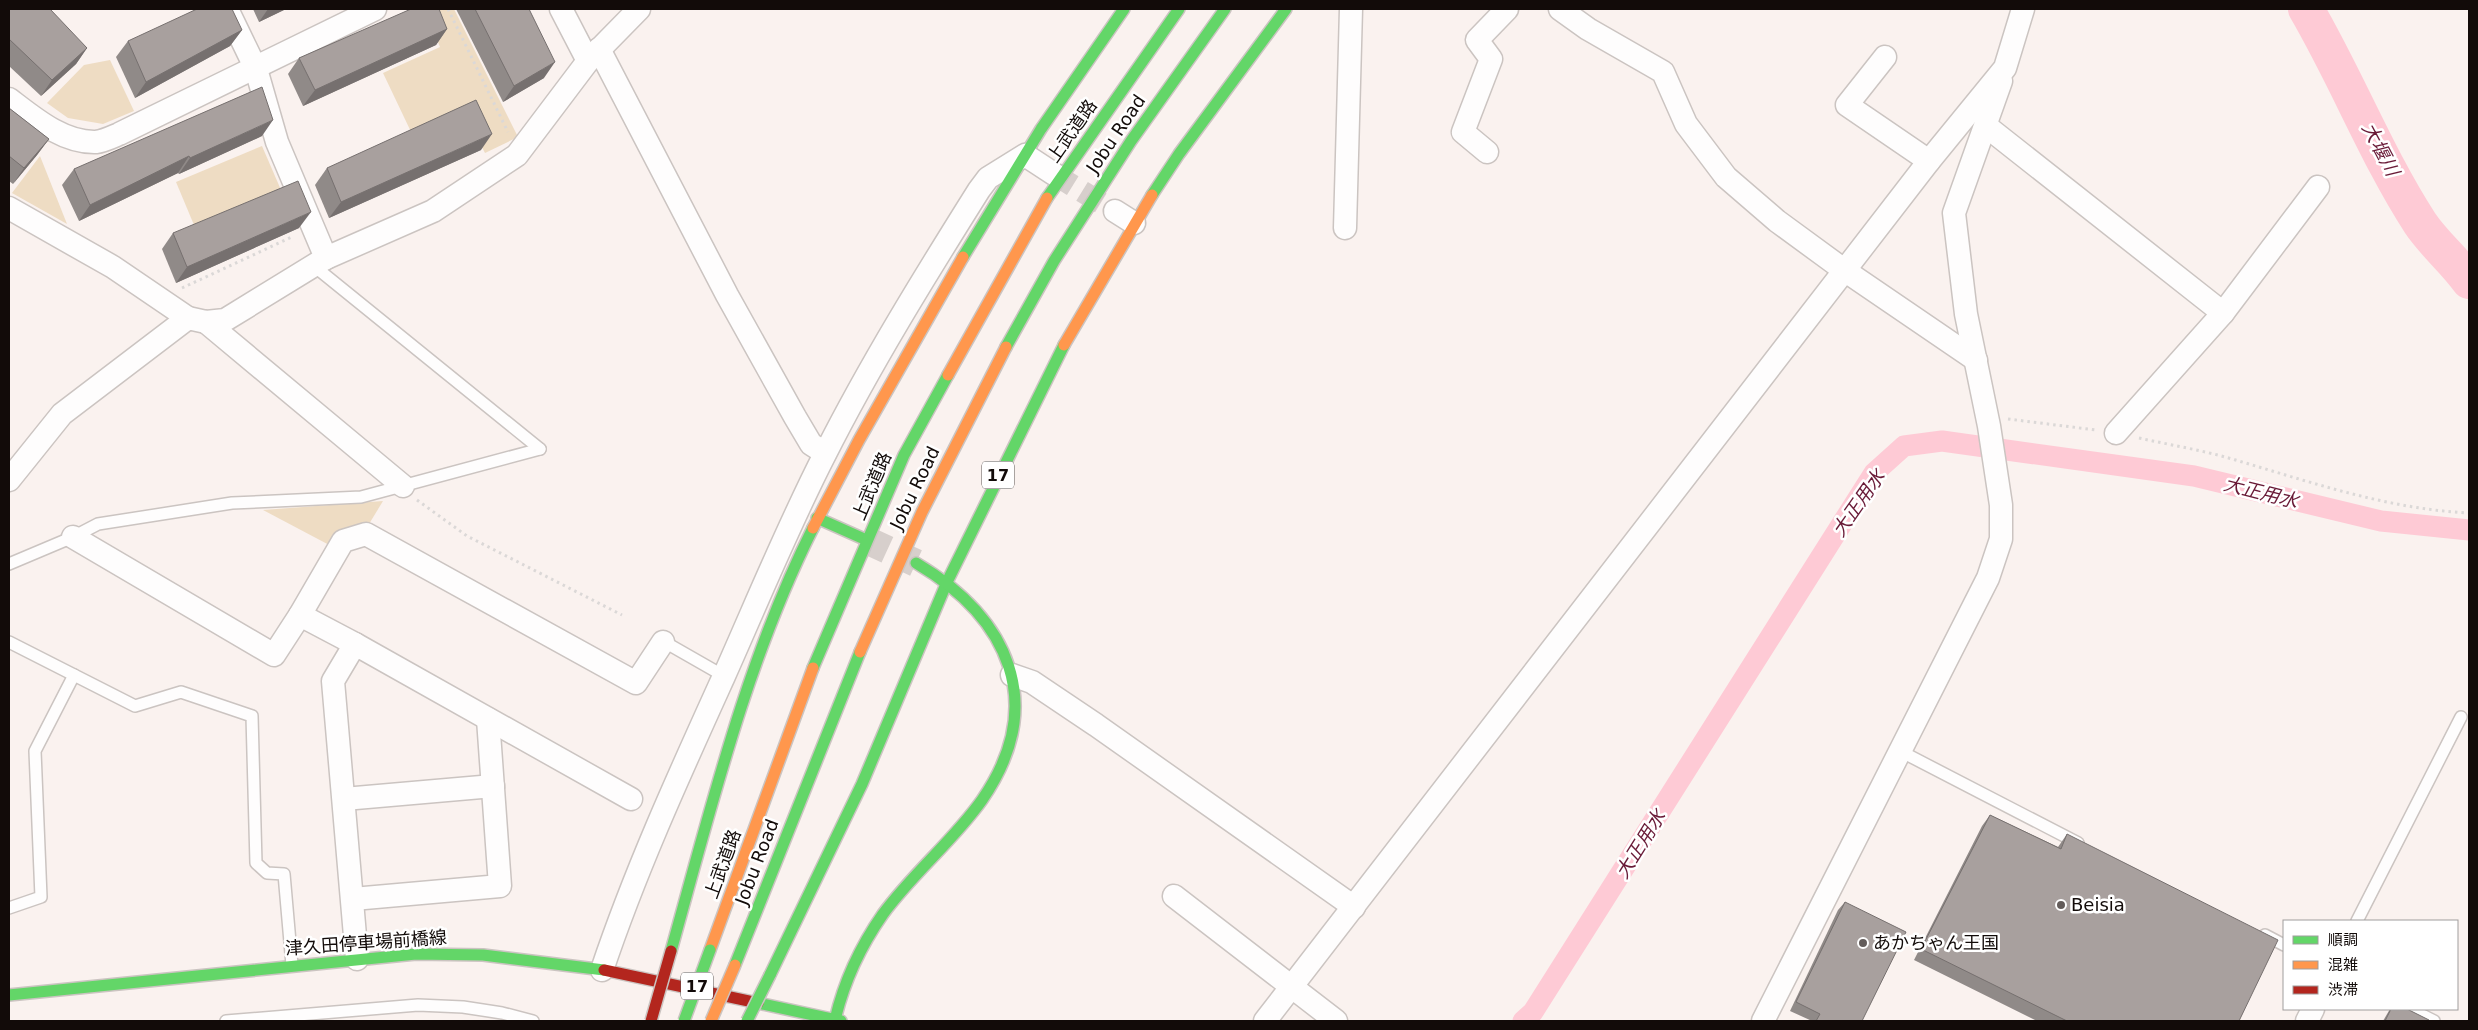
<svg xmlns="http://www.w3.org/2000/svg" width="2478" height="1030" font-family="'DejaVu Sans','Noto Sans JP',sans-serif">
	<rect width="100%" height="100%" fill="#faf2ef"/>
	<!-- green -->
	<g fill="#eedcc3">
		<polygon points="424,9 454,9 518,137 485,153 465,114 413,136 383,73 440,47"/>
		<polygon points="110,60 134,111 103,124 68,118 47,103 84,65"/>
		<polygon points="262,146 281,190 194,225 176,182"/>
		<polygon points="40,156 67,224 12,193"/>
		<polygon points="383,501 366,529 333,547 263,510"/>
	</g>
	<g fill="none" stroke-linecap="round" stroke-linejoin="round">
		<!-- canal -->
		<polyline stroke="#fecad5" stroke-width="21" points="1523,1021 1533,1012 1874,473 1904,446 1942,441 2194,476 2381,521 2469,530"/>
		<!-- river -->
		<path stroke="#fecad5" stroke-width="36" d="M2306,9C2347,79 2376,155 2420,223C2434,244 2455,261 2469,281"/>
		<!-- street-tunnel -->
		<polyline stroke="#d7cfcc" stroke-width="22" stroke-dasharray="22 11" stroke-linecap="butt" points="1054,174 1109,208"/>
		<!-- secondary-tunnel -->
		<polyline stroke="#d7cfcc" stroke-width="28" stroke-dasharray="28 14" stroke-linecap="butt" points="862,538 916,563"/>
		<defs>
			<g id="lane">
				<polyline points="314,266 540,449"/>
				<polyline points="9,564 73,537 98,524 232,503 361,497 540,449"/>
				<polyline points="661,640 724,676"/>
				<polyline points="9,642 135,706 181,692 252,716 256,863 267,873 284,874 292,965"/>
				<polyline points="1900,751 2078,843"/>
				<polyline points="9,908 41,897 35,751 74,675"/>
				<polyline points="2357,921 2461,717"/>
				<polyline points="2265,935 2284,945"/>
				<polyline points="2410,1009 2434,1021"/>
				<polyline points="226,1021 418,1005 463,1007 502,1013 533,1021"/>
			</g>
			<g id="street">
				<polyline points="227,9 256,69 277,142 326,258"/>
				<polyline points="561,9 588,61"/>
				<polyline points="1560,9 1588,29 1663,72 1686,124 1726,177 1777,221 1844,270 1976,360"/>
				<polyline points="599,49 727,295 795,417 811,444 825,453"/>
				<polyline points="1885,57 1847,105 1929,161"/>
				<path d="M9,99C34,118 63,143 96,142C104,141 112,137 119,134L375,9"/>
				<polyline points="1986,126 2223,313"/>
				<polyline points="1487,152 1463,132 1491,59 1477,40 1507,9"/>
				<polyline points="9,208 113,267 188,318"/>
				<polyline points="1115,211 1134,223"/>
				<polyline points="1345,228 1351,9"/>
				<polyline points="206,322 403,486"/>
				<polyline points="2116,433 2223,313 2318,187"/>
				<polyline points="9,480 62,414 188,318 206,322 225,320 326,258 433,211 517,155 588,61 639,9"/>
				<polyline points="73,537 274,655 300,615 355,644"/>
				<polyline points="300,615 343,541 366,534 636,683 663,642"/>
				<polyline points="1012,675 1032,682 1096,725 1354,907"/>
				<polyline points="344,799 493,786"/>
				<polyline points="1174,896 1336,1021"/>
				<polyline points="353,899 500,886 488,719"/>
				<polyline points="357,959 333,681 355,644 631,799"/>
				<path d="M602,970C636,869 680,773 724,676C757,602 788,526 825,454C871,363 925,276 979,190L988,178L1025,155L1054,174"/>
				<polyline points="1265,1021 1929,161 2005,68 2023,9"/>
				<polyline points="1763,1021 1988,578 2001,539 2001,505 1989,426 1966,314 1954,213 2001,81"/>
				<polyline points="2307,1021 2313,1009"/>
			</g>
			<g id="fast">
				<polyline points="1152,195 1179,154 1286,9"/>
				<polyline points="1047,198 1179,9"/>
				<polyline points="963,257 1041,129 1124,9"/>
				<polyline points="1006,347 1054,261 1131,141 1225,9"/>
				<polyline points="817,518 862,538"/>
				<polyline points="813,668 904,455 948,375"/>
				<path d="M671,951C711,808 746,662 813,528"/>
				<polyline points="735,965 860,652"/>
				<polyline points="770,975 862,784 947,582 1064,345"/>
				<polyline points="9,995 416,954 483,955 604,970"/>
				<polyline points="758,1003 841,1021"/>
				<path d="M835,1020C844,981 860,947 883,914C913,873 953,841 982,800C1048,704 1009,618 916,563"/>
			</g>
			<g id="slow">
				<polyline points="1064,345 1152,195"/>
				<polyline points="948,375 1047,198"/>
				<polyline points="813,528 859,440 963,257"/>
				<polyline points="860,652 922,512 1006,347"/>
				<polyline points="710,950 813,668"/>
			</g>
			<polyline id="jam" points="604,970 758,1003"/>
		</defs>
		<!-- lane casing -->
		<use href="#lane" stroke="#cbc4c1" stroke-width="14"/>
		<!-- street casing -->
		<use href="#street" stroke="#cbc4c1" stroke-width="25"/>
		<!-- fast casing -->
		<use href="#fast" stroke="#cbc4c1" stroke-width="14"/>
		<!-- slow casing -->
		<use href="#slow" stroke="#cbc4c1" stroke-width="14"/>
		<!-- jam casing -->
		<use href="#jam" stroke="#cbc4c1" stroke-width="14"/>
		<!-- path -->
		<g stroke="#dbd8d7" stroke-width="3" stroke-dasharray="2.5 4" stroke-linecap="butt">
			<polyline points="448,9 508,132"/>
			<polyline points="182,288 294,236"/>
			<polyline points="2008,419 2096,430"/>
			<path d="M2139,438C2170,445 2202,450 2232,459C2311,482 2387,509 2469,513"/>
			<polyline points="417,500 467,536 622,615"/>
		</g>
		<!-- lane -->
		<use href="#lane" stroke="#fefdfd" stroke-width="11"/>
		<!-- street -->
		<use href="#street" stroke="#fefdfd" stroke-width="22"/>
		<!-- fast -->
		<use href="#fast" stroke="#63d668" stroke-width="11"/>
		<!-- slow -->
		<use href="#slow" stroke="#ff974d" stroke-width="11"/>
		<!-- jam -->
		<use href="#jam" stroke="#b3261e" stroke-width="11"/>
		<defs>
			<g id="fast-bridge">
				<polyline points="684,1021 710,950"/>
				<polyline points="747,1021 770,975"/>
			</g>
			<polyline id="slow-bridge" points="711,1021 735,965"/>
			<polyline id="jam-bridge" points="651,1021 671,951"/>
		</defs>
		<!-- fast-bridge casing -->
		<use href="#fast-bridge" stroke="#cbc4c1" stroke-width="14" stroke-linecap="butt"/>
		<!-- slow-bridge casing -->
		<use href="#slow-bridge" stroke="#cbc4c1" stroke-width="14" stroke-linecap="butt"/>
		<!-- jam-bridge casing -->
		<use href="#jam-bridge" stroke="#cbc4c1" stroke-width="14" stroke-linecap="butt"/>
		<!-- fast-bridge -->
		<use href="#fast-bridge" stroke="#63d668" stroke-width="11"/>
		<!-- slow-bridge -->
		<use href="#slow-bridge" stroke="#ff974d" stroke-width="11"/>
		<!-- jam-bridge -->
		<use href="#jam-bridge" stroke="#b3261e" stroke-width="11"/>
	</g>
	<!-- wall -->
	<g fill="#908a88">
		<polygon points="9,9 87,48 76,64 41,96 9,66"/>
		<polygon points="253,9 286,9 259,22"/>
		<polygon points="456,9 529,9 544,78 503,102"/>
		<polygon points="447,29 436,45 303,106 288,74 299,58"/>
		<polygon points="242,30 230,46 135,98 116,57 128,41"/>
		<polygon points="9,108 49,139 37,155 13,184 9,181"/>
		<polygon points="262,136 179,174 178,173 79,221 62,185 74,169"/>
		<polygon points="481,150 329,218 315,185 327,168"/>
		<polygon points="299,228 176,283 162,249 173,233"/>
		<polygon points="1990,815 2058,847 2067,834 2239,1021 2037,1021 1914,960 1982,826"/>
		<polygon points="1845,902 1862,1021 1812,1021 1790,1011 1838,910"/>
		<polygon points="2390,1009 2407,1009 2428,1021 2383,1021"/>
	</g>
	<!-- shaded-wall -->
	<g fill="#76706f">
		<polygon points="268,9 286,9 259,22"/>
		<polygon points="447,29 436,45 303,106 315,90"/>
		<polygon points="242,30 230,46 135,98 146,82"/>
		<polygon points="87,48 76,64 41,96 52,80"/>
		<polygon points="555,62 544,78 503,102 514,86"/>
		<polygon points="273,120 262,136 179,174 190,158"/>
		<polygon points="492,134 481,150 329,218 341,202"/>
		<polygon points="49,139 37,155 13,184 24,168"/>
		<polygon points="189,156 178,173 79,221 90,205"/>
		<polygon points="311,212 299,228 176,283 187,267"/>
	</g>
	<!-- building -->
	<g fill="#a8a09e" stroke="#76706f">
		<polygon points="9,9 50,9 87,48 52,80 9,39"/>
		<polygon points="197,9 232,9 242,30 146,82 128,41"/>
		<polygon points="411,9 439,9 447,29 315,90 299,58"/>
		<polygon points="475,9 529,9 555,62 514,86"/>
		<polygon points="262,87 273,120 190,158 189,156 90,205 74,169"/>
		<polygon points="476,100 492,134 341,202 327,168"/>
		<polygon points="9,108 49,139 24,168 9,156"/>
		<polygon points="298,181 311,212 187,267 173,233"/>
		<polygon points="1990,815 2061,849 2067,834 2278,940 2239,1021 2067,1021 1921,949"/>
		<polygon points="1845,902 1906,932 1862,1021 1816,1021 1820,1014 1796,1002"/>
		<polygon points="2391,1009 2407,1009 2429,1020 2428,1021 2385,1021"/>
	</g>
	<!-- markers -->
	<g fill="#635c5a" stroke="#fff" stroke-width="2">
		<circle cx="2061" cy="905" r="5"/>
		<circle cx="1863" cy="943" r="5"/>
	</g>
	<g text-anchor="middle" stroke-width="5" stroke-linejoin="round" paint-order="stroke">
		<!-- shield labels -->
		<g fill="#fff" stroke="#595453" stroke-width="1">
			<rect x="982" y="461.5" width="32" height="27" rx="4"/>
			<rect x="681" y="972.5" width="32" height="27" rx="4"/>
		</g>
		<g font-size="16" font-weight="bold" fill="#120b09">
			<text x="998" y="481">17</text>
			<text x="697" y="992">17</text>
		</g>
		<!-- street labels -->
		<g font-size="18" fill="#120b09" stroke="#fff">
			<text transform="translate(1072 131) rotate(-55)" y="6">上武道路</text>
			<text transform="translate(1116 134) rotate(-56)" y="6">Jobu Road</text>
			<text transform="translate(872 486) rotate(-67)" y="6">上武道路</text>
			<text transform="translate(915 488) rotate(-64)" y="6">Jobu Road</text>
			<text transform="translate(757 862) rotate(-69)" y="6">Jobu Road</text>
			<text transform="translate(723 864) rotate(-70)" y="6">上武道路</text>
			<text transform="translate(366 943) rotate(-4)" y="6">津久田停車場前橋線</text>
		</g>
		<!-- poi labels -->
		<g font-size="18" fill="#120b09" stroke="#fff" text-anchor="start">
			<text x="2071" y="911">Beisia</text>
			<text x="1873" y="949">あかちゃん王国</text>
		</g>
		<!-- water labels -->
		<g font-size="19" font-style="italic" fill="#691a37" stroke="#fff">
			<text transform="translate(2381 149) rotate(62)" y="7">大堰川</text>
			<text transform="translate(2261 492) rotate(14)" y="7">大正用水</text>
			<text transform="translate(1858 503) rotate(-55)" y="7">大正用水</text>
			<text transform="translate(1640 844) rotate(-58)" y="7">大正用水</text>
		</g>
	</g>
	<!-- border -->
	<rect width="2478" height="1030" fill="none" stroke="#120b09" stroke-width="20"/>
	<!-- legend -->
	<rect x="2283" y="920" width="175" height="90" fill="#ffffff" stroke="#a09d9d"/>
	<rect x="2293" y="936" width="25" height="8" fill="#63d668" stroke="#a09d9d"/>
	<text x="2328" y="945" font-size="15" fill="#120b09">順調</text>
	<rect x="2293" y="961" width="25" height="8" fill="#ff974d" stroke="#a09d9d"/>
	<text x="2328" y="970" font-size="15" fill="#120b09">混雑</text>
	<rect x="2293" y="986" width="25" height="8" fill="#b3261e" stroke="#a09d9d"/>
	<text x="2328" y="995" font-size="15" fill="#120b09">渋滞</text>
</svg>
